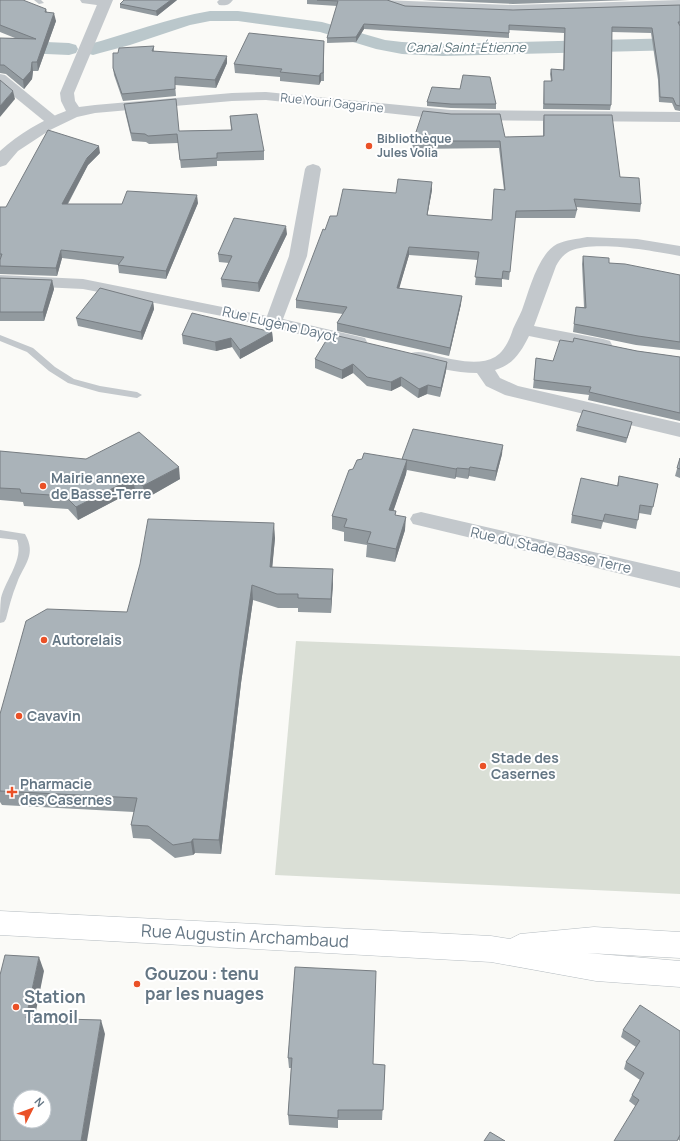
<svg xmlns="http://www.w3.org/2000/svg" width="680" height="1141" font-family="Manrope,sans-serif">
	<rect width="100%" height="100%" fill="#fafaf7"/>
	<!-- green -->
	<polygon fill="#dadfd6" points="296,641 680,656 680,894 275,875"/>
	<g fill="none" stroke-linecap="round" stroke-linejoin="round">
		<!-- canal -->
		<g fill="#bac7cb" fill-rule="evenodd">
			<path d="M210,11H238L322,22L385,40L402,42L443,44L680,38V50L443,56L402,54L376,49L320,32L238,21H210L190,25L130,45L100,53L93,55L86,53L84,49L86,45C128,34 168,18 210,11Z"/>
			<polygon points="0,40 69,43 76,45 78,49 76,53 69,55 0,52"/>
		</g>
		<defs>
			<polygon id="secondary" points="0,911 491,936 510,939 520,934 594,927 680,932 680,958 587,953 680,961 680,987 596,981 491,962 0,935"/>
		</defs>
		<!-- secondary casing -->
		<use href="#secondary" stroke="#b5bcc1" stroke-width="1"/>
		<!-- service -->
		<g fill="#c3c8cc" fill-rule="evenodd">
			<polygon points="34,0 41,0 44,3 39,4"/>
			<polygon points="0,335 33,348 55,367 74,379 100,386 137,392 142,395 137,398 99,392 68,383 49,371 27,352 0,341"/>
			<path d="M0,530L25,534C37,555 24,564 17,583C12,595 9,607 6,619L4,622L0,623C0,615 0,606 1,598C6,579 24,559 17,540L0,538Z"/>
		</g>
		<!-- minor -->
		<g fill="#c3c8cc" fill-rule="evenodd">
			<polygon points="80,0 109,0 111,2 109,5 104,6 82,3"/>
			<path d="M219,0H233C229,5 226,6 219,5L217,2Z"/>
			<polygon points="383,0 513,5 680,0 680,8 513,13 405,9 385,3"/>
			<polygon points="0,74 5,75 59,119 62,122 59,125 54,127 49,125 0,85"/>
			<polygon points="313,164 319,166 321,169 307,256 283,319 365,338 367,342 365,346 358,348 227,317 83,289 0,285 0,275 83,279 267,316 289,256 305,169 307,166"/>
			<path d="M587,237L637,239L680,246V256C653,251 596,240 570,251C564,254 559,260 556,266L534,326L603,339L610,341L612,345L610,349L603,351L529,336C521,352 513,365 495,370L500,378L518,386L680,423V437L505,395L486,386L477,373C455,373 433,367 411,361L409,357L411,353C421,350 429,354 438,356C455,360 479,366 495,357C504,352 510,339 513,329C515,324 519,317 522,310C529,291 538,254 557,244C566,240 577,239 587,237Z"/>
			<polygon points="421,512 680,572 680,588 413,524 410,519 413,514"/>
		</g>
		<!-- tertiary -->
		<path fill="#c3c8cc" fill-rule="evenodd" d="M99,0H113L74,93L75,101L79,107L95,105L232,93L266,92L451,110L680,112V122L451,120L266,100L232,101L95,113L77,117L50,130L18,151L6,165L0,167V151C19,134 42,120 66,111L61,101L60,93Z"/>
		<!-- secondary -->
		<use href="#secondary" fill="#fff" fill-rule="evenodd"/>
	</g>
	<!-- wall -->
	<g fill="#929a9f">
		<polygon points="0,0 46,9 47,12 56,21 38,71 33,71 32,79 24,89 6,74 0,73 0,38 15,38 0,32"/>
		<polygon points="177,0 157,16 120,8 120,4"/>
		<polygon points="307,0 387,0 405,6 513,10 680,5 680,111 675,110 672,103 659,102 658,80 651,33 612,32 611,105 610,110 543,109 544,81 551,81 550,74 551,69 563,70 564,33 509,30 509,38 364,29 356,42 327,43 327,38 337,6 307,4"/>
		<polygon points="422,0 630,0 513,4"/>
		<polygon points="324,41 324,81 321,81 319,85 280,81 280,77 235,73 234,64"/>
		<polygon points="154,46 154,51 227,63 216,88 175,85 176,96 123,101 114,75 113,68 118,53"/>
		<polygon points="427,102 496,104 496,109 451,108 427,106"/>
		<polygon points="124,104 179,131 231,130 230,116 264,151 264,160 217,161 217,166 181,168 178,143 149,144 146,142 132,141 125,112"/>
		<polygon points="544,115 620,177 641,204 640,212 576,207 577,210 575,218 515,218 509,280 502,279 502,287 475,285 478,260 409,255 399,288 461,304 449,356 337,331 337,323 343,314 296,308 296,300 325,230 337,216 396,193 432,190 427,216 492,220 494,189 504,190 499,148 412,149 413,141 505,137 543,136 543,122"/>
		<polygon points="100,153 88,165 68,204 122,204 198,203 166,279 119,273 118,265 62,258 57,276 0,274 0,207 6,207"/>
		<polygon points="287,234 259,292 222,287 221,279 229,263 219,262 218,254"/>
		<polygon points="583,256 609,263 680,275 680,350 636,345 573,332 576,307 584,307 582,264"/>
		<polygon points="0,278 52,280 54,289 44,321 0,321"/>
		<polygon points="153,302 154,309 142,340 78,326 76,318"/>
		<polygon points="272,332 273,341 240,359 232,347 216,351 183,344 182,335"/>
		<polygon points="574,338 637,351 680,357 680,421 588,400 589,395 533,388 536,358 553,361 573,342"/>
		<polygon points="315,359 447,362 446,371 440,397 427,394 418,398 401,386 391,391 367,386 353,373 342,379 315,368"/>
		<polygon points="577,426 631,427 626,443 576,431"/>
		<polygon points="0,451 180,479 145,499 135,490 78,520 68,509 24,506 23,502 0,500"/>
		<polygon points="502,454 495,481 469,476 468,479 456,477 455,479 407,470 406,474 393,511 396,511 395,515 405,530 395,562 366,557 367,545 344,541 344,532 332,529 332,516 353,469 402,459"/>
		<polygon points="680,458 680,478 675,476"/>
		<polygon points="619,476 658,484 651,515 639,513 636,529 603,522 601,529 571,523 572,515 617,486"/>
		<polygon points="275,538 272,567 333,583 331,613 298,612 298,608 278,608 253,600 241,683 221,854 195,853 193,855 175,858 150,839 133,838 131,825 134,812 2,805 0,802 0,714 127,612"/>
		<polygon points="295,967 373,1064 385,1065 382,1120 338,1120 338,1128 289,1125 288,1115 291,1068 289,1068 288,1058"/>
		<polygon points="623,1030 680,1031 680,1141 629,1101 632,1095 640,1080 624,1069 626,1062 636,1047 621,1037"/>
	</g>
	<!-- shaded-wall -->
	<g fill="#777d82">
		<polygon points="171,0 177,0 157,16 156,11"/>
		<polygon points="54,13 56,21 38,71 37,62"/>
		<polygon points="364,24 364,29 356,42 356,37"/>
		<polygon points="227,56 227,63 216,88 215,80"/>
		<polygon points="32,62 33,71 32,79 24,89 23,80"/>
		<polygon points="321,73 321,81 319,85 319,76"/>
		<polygon points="13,91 15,99 0,117 0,106"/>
		<polygon points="99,146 100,153 88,165 63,212 62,204 87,158"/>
		<polygon points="432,182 432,190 426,223 427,215"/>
		<polygon points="197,195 198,203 166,279 166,271"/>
		<polygon points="286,226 287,234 259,292 258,283"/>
		<polygon points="409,247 409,255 397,296 397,288"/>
		<polygon points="61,250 62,258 57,276 56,268"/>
		<polygon points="52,280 54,289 44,321 43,312"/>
		<polygon points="462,296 461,304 449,356 450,348"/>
		<polygon points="153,302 154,309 142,340 141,332"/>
		<polygon points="272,332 273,341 240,359 240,350"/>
		<polygon points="231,338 232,347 216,351 215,342"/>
		<polygon points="447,362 446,371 440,397 441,388"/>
		<polygon points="353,364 353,373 342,379 342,370"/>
		<polygon points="401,377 401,386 391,391 391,382"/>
		<polygon points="428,385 427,394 418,398 419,389"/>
		<polygon points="503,445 502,454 495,481 496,471"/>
		<polygon points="407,460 406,474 389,524 389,510"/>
		<polygon points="179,467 180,479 145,499 143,486"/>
		<polygon points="470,467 469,476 468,479 469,469"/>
		<polygon points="457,468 456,477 455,479 456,469"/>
		<polygon points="133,478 135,490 78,520 76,507"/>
		<polygon points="406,517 405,530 395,562 396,549"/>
		<polygon points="274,523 275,538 271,581 270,567"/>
		<polygon points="333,569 333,583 331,613 331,599"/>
		<polygon points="252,585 253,600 241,683 221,854 219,840 240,669"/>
		<polygon points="193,839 195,853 193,855 191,842"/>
		<polygon points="39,957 44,971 32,1031 26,1018"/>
		<polygon points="101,1020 105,1034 87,1141 81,1141"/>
	</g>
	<!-- building -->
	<g fill="#aab3b9" stroke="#777d82" fill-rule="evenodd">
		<polygon points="0,0 23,0 46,9 45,12 54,13 37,62 32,62 31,71 23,80 4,65 0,65 0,38 36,39 0,25"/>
		<polygon points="124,0 171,0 156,11 120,4"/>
		<polygon points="317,0 387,0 405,6 513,10 680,5 680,22 678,22 680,26 680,106 676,105 673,98 660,97 659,75 652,28 612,27 611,105 544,104 544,81 552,81 551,69 564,70 565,28 509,25 509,33 364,24 356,37 327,38 338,1"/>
		<polygon points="249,33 324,41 323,73 321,73 319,76 280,72 282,69 234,64"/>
		<polygon points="154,46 152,51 227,56 215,80 175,77 175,89 122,94 113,68 113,53 118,53 119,48"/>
		<polygon points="463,75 490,77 496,104 451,104 427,102 432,87 460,89"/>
		<polygon points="0,80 13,91 0,106"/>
		<polygon points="176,99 179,131 232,130 230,116 257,114 264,151 217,153 217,158 180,160 177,134 148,136 145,134 131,133 124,104"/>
		<polygon points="423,111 451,114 500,114 505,137 544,136 544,115 612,115 620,177 639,178 641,204 574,199 577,210 516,211 510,272 503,271 502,279 475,277 479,252 409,247 397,288 462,296 450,348 337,323 347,307 296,300 323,229 325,230 330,216 337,216 343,189 396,193 398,179 432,182 427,215 492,220 494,189 505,190 500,141 413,141"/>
		<polygon points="48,130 99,146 87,158 62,204 122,204 127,191 197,195 166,271 118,265 124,257 61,250 56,268 0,266 0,260 2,254 0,254 0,207 6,207"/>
		<polygon points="234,218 286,226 258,283 221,279 232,256 218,254"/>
		<polygon points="583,256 609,258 609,263 625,264 680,275 680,342 638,336 574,324 576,307 586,308"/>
		<polygon points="0,278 52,280 43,312 0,312"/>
		<polygon points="100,288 153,302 141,332 76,318"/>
		<polygon points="192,313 272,332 240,350 231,338 215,342 182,335"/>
		<polygon points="330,334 447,362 441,388 428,385 419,389 401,377 391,382 367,377 353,364 342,370 315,359"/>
		<polygon points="574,338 637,351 680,357 680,413 589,392 591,387 534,380 536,358 553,361 560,340 573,342"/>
		<polygon points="583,410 632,422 627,438 577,426"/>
		<polygon points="413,429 503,445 496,471 470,467 469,469 457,468 456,469 402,459"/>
		<polygon points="139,432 179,467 143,486 133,478 76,507 65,496 21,493 20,489 0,488 0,451 86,459"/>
		<polygon points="364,453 407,460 389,510 396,511 395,515 406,517 396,549 367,543 371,532 344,527 347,519 332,516 349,470 353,469 357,460 362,459"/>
		<polygon points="680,458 680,469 677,468"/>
		<polygon points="619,476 658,484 653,507 640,505 638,520 605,514 603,521 572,515 581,478 618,486"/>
		<polygon points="148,519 274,523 270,567 333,569 331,599 298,598 298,594 277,594 252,585 240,669 219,840 193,839 191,842 173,845 148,826 131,825 137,798 0,791 0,714 26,621 47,609 127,612 140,564"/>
		<path d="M5,955L39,957L26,1018L101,1020L81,1141H0V975ZM20,1097H44V1121H20Z"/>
		<polygon points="295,967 376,971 373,1064 385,1065 383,1110 338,1110 338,1118 288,1115 292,1058 288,1058"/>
		<polygon points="640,1005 680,1031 680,1135 677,1141 614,1141 639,1100 632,1095 644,1073 626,1062 640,1041 623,1030"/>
		<polygon points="490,1132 505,1141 484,1141"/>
	</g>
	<!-- markers -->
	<g fill="#ea5127" stroke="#fff" stroke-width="1.5">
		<circle cx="369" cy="146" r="4"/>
		<circle cx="43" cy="486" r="4"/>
		<circle cx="44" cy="640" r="4"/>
		<circle cx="19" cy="716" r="4"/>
		<circle cx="483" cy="766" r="4"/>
		<path d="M10 786h4v4h4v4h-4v4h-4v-4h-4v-4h4z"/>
		<circle cx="137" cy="984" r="4"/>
		<circle cx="16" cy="1007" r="4"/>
	</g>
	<g text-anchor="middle" stroke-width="4" stroke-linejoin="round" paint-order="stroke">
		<!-- far-street labels -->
		<g font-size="12" fill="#647684" stroke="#fff">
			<text transform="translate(332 103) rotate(6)" y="4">Rue Youri Gagarine</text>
		</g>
		<!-- far-poi labels -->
		<g font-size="12" font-weight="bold" fill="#647684" stroke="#fff" text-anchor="start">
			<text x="377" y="143">Bibliothèque<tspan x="377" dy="14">Jules Volia</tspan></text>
		</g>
		<!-- far-water labels -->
		<g font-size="13" font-style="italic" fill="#5e767d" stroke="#fff">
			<text x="466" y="52">Canal Saint-Étienne</text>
		</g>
		<!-- street labels -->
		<g font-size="14" fill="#647684" stroke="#fff">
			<text transform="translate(280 324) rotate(13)" y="5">Rue Eugène Dayot</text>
			<text transform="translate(551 550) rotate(13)" y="5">Rue du Stade Basse Terre</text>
		</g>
		<!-- poi labels -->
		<g font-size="14" font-weight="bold" fill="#647684" stroke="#fff" text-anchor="start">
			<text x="51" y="483">Mairie annexe<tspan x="51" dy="16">de Basse-Terre</tspan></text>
			<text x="52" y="645">Autorelais</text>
			<text x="27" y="721">Cavavin</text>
			<text x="491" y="763">Stade des<tspan x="491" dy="16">Casernes</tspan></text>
			<text x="20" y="789">Pharmacie<tspan x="20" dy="16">des Casernes</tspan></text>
		</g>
		<!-- near-street labels -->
		<g font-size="17" fill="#647684" stroke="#fff">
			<text transform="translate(245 936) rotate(3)" y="6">Rue Augustin Archambaud</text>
		</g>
		<!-- near-poi labels -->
		<g font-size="17" font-weight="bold" fill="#647684" stroke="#fff" text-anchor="start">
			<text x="145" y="980">Gouzou : tenu<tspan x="145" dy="20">par les nuages</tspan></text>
			<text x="24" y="1003">Station<tspan x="24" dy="20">Tamoil</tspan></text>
		</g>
	</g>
	<!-- north arrow -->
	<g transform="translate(32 1109) rotate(48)"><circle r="19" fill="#ffffff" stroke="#c1c8ce"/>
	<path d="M0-3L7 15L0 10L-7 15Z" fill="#ea5127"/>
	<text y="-6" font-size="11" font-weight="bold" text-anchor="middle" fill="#647684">N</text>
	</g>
</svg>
